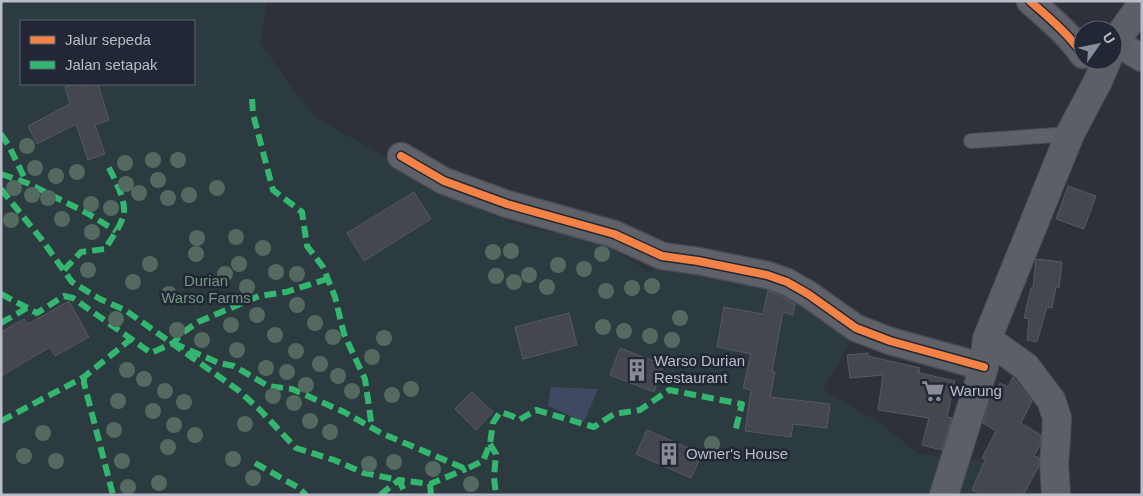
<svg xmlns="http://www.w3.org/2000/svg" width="1143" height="496" font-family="Arial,sans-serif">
	<rect width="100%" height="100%" fill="#2e3139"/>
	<!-- green -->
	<path fill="#2c3b3f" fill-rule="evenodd" d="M1,1H267L260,43L313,116L477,208L524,227L601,241L647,271L692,265L803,298L851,341L823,390L877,421L918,454L979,461L1040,495H1ZM21,21H194V84H21Z"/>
	<!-- water -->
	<polygon fill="#3f4a62" points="551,387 598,389 584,422 548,406"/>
	<!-- building -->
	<g fill="#45474e" stroke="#565961">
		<polygon points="74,84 80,84 80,86 89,84 98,84 109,120 95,125 105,154 88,160 76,124 37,144 28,126 70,104 65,87"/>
		<polygon points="1068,186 1096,196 1084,229 1056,219"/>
		<polygon points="414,192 431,219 364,261 347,233"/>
		<polygon points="1036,259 1062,262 1059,288 1056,287 1052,308 1047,307 1037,342 1027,340 1029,319 1024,318 1031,288 1033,288"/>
		<polygon points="768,291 781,296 795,304 793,315 783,312 772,372 775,372 770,397 830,404 827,428 793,424 791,437 745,431 751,390 743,388 751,354 717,347 724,307 763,314"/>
		<polygon points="69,301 89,337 55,356 50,347 1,376 1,332 24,319 28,324"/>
		<polygon points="569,313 577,345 523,359 515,327"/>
		<polygon points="620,348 664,365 654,392 610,375"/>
		<polygon points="868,353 868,356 920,368 919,372 916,372 955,381 947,417 952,418 942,450 922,445 929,418 878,410 883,375 850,378 847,355"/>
		<polygon points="1013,377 1032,401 1021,423 1041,435 1040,445 1034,456 1039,458 1039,466 1023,495 983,495 972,490 985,460 982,458 996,431 983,423 988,405 1000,383 1008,387"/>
		<polygon points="472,392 493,412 476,430 455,409"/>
		<polygon points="647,430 702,454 691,478 636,454"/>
	</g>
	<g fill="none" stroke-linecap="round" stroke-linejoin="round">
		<defs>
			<polyline id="lane" points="971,141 1070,134"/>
			<g id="street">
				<path d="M1030,1C1049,18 1069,34 1083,55"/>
				<polyline points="1115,42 1142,58"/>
				<polyline points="401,156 444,181 507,204 614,234 662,256 698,261 767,275 787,282 808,294 856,328 890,341 984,367"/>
			</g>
			<g id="secondary">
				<polyline points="1113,47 1115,42 1142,4"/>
				<polyline points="987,339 1026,367 1051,400 1057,418 1056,439 1054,463 1056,495"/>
				<polyline points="944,495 984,367 987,339 1070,134 1098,81 1107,60"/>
			</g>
		</defs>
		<!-- lane casing -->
		<use href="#lane" stroke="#4a4c52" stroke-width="16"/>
		<!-- street casing -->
		<use href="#street" stroke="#4a4c52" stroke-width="29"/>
		<!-- secondary casing -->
		<use href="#secondary" stroke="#4b4e56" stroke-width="30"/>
		<!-- lane -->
		<use href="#lane" stroke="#5e6168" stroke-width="14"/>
		<!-- street -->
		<use href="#street" stroke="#5e6168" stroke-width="26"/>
		<!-- secondary -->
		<use href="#secondary" stroke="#5c5f66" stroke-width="28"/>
		<!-- quiet -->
		<g stroke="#33b770" stroke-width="6" stroke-dasharray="12 6" stroke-linecap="butt">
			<polyline points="252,99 253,114 273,190 302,212 307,246 323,267 335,297 344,334 365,379 372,428"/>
			<polyline points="1,134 9,146 27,183"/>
			<polyline points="1,174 27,183 87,213 116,231"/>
			<polyline points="1,189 42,240 72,282 100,299 125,310 238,390 260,410 296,448 334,460 364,473 399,480 406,495"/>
			<path d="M64,270L81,252L105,249C111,239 119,229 123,217C128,202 114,178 107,164"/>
			<polyline points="1,294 37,313 64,296 73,298 151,353 173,343 185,331 198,322 259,296 286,292 327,279"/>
			<polyline points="1,323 27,308"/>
			<polyline points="173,343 219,363 234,366 268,386 292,389 344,412 381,433 466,469 483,461 490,444 493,423 500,412 512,416 519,420 536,410 594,427 614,414 640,410 669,390 742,404 735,432"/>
			<polyline points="84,377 84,383 113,495"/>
			<polyline points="1,421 84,377 131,339"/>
			<polyline points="490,444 496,454 494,477 496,495"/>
			<polyline points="255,463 299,488 306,495"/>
			<polyline points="430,484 431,495"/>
			<polyline points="380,495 399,480 430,484 466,469"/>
		</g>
		<defs>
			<g id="cycleway">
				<path d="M1030,1C1049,18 1069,34 1083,55"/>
				<polyline points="401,156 444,181 507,204 614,234 662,256 698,261 767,275 787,282 808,294 856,328 890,341 984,367"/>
			</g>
		</defs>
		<!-- cycleway casing -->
		<use href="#cycleway" stroke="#212734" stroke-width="11"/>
		<!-- cycleway -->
		<use href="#cycleway" stroke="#f48246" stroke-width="8"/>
	</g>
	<!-- trees -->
	<g fill="#546960">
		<circle cx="27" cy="146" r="8"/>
		<circle cx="153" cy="160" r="8"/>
		<circle cx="178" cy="160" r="8"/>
		<circle cx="125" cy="163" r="8"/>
		<circle cx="35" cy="168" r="8"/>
		<circle cx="77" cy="172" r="8"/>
		<circle cx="56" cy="176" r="8"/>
		<circle cx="158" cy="180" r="8"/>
		<circle cx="126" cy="184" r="8"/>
		<circle cx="14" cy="188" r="8"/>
		<circle cx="217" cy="188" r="8"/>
		<circle cx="139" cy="193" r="8"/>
		<circle cx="32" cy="195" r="8"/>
		<circle cx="189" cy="195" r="8"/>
		<circle cx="48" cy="198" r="8"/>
		<circle cx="168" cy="198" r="8"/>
		<circle cx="91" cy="204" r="8"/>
		<circle cx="111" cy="208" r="8"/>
		<circle cx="62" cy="219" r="8"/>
		<circle cx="11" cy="220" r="8"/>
		<circle cx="92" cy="232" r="8"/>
		<circle cx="236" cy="237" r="8"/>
		<circle cx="197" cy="238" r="8"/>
		<circle cx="263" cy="248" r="8"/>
		<circle cx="511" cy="251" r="8"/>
		<circle cx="493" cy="252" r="8"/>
		<circle cx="196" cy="254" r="8"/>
		<circle cx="602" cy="254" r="8"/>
		<circle cx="150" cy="264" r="8"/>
		<circle cx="239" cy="264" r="8"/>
		<circle cx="558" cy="265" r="8"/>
		<circle cx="584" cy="269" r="8"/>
		<circle cx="88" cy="270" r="8"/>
		<circle cx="276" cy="272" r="8"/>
		<circle cx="225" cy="274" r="8"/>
		<circle cx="297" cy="274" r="8"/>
		<circle cx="529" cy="275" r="8"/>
		<circle cx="496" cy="276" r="8"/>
		<circle cx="133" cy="282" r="8"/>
		<circle cx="514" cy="282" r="8"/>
		<circle cx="652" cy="286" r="8"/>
		<circle cx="247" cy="287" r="8"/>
		<circle cx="547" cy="287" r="8"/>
		<circle cx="632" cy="288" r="8"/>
		<circle cx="606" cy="291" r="8"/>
		<circle cx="169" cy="294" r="8"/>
		<circle cx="297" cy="305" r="8"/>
		<circle cx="257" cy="315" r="8"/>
		<circle cx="680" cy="318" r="8"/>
		<circle cx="116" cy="319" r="8"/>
		<circle cx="315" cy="323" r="8"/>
		<circle cx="231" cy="325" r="8"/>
		<circle cx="603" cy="327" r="8"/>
		<circle cx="177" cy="330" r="8"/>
		<circle cx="624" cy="331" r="8"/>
		<circle cx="275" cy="335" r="8"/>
		<circle cx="650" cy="336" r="8"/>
		<circle cx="333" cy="337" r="8"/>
		<circle cx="384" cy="338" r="8"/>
		<circle cx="202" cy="340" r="8"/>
		<circle cx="672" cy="340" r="8"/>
		<circle cx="237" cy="350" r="8"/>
		<circle cx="296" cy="351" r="8"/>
		<circle cx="372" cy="357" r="8"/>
		<circle cx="320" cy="364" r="8"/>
		<circle cx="266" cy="368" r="8"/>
		<circle cx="127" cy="370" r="8"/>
		<circle cx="287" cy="372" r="8"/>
		<circle cx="338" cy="376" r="8"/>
		<circle cx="144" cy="379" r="8"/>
		<circle cx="306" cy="385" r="8"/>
		<circle cx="411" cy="389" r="8"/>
		<circle cx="165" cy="391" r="8"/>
		<circle cx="352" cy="391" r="8"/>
		<circle cx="392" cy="395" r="8"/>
		<circle cx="273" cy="396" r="8"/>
		<circle cx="118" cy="401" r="8"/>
		<circle cx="184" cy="402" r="8"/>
		<circle cx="294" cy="403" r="8"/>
		<circle cx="153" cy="411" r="8"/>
		<circle cx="310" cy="421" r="8"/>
		<circle cx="245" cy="424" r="8"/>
		<circle cx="174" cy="425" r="8"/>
		<circle cx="114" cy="430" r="8"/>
		<circle cx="330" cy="432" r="8"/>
		<circle cx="43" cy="433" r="8"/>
		<circle cx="195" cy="435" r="8"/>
		<circle cx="712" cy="444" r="8"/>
		<circle cx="168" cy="447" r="8"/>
		<circle cx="24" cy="456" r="8"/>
		<circle cx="233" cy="459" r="8"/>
		<circle cx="56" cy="461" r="8"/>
		<circle cx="122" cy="461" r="8"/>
		<circle cx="394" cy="462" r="8"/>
		<circle cx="369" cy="464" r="8"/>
		<circle cx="433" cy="469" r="8"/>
		<circle cx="253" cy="478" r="8"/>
		<circle cx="159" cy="483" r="8"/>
		<circle cx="471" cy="484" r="8"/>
		<circle cx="128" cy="487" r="8"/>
	</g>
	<!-- icons -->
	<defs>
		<symbol id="building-bare" viewBox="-9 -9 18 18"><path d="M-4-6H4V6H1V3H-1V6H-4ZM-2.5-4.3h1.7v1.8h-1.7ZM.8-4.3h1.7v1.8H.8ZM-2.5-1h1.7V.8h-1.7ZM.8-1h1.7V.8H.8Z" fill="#888c97" stroke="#212734" stroke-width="2.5" paint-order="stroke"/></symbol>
		<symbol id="supermarket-bare" viewBox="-9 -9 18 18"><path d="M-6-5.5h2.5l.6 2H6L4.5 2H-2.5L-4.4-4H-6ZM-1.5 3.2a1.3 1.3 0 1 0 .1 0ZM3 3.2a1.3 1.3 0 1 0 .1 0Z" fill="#888c97" stroke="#212734" stroke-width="2.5" paint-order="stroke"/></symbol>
	</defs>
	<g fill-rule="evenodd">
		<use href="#building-bare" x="621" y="354" width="32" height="32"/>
		<use href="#supermarket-bare" x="917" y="375" width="32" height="32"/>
		<use href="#building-bare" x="653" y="438" width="32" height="32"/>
	</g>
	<g text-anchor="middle" stroke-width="5" stroke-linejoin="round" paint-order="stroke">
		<!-- park labels -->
		<g font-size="15" fill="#73977f" stroke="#212734">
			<text x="206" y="286">Durian<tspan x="206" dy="17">Warso Farms</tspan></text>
		</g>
		<!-- poi labels -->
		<g font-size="15" fill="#b9bdc9" stroke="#212734" text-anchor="start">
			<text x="654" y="366">Warso Durian<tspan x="654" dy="17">Restaurant</tspan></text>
			<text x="950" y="396">Warung</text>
			<text x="686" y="459">Owner's House</text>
		</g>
	</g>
	<!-- border -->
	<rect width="1143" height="496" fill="none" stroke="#b9bdc9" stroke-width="5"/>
	<!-- legend -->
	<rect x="20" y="20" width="175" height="65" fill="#212734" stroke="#5e6370"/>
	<rect x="30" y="36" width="25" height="8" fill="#f48246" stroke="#5e6370"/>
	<text x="65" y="45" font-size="15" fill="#b9bdc9">Jalur sepeda</text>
	<rect x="30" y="61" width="25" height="8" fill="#33b770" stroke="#5e6370"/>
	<text x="65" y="70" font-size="15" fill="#b9bdc9">Jalan setapak</text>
	<!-- north arrow -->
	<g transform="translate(1098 45) rotate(57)"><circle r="24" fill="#212734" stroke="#5e6370"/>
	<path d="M0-4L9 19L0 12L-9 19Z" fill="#888c97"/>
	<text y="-8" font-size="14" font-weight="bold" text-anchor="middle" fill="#b9bdc9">U</text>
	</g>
</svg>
